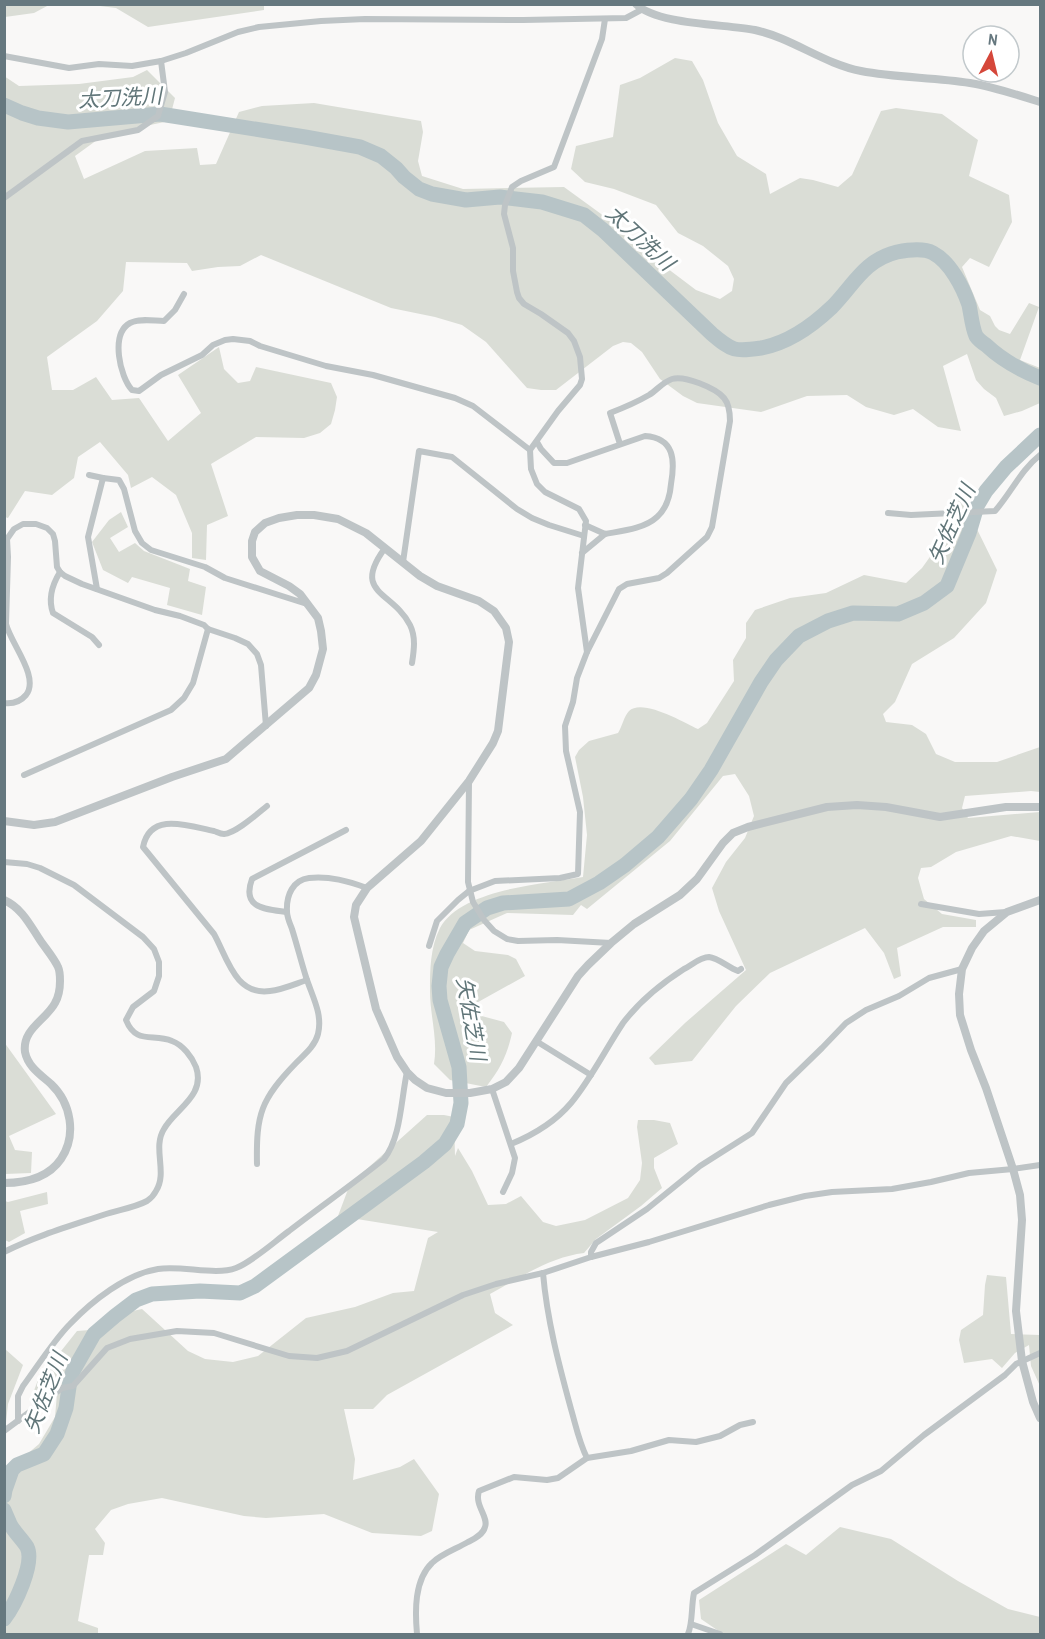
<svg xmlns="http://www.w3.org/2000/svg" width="1045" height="1639" font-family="'Archivo Narrow','Noto Sans JP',sans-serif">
	<rect width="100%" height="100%" fill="#f9f8f7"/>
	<!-- green -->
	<g fill="#daddd6">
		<polygon points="4,5 5,4 49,5 34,13 5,17"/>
		<polygon points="92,5 264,4 264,10 148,27 116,8"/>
		<polygon points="675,58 692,61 703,80 718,123 737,156 766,174 770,194 800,178 813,180 838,187 852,175 881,111 896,108 942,114 978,140 969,176 1009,195 1012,222 989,267 970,258 962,267 980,310 990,316 995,326 999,330 1010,334 1029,303 1039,307 1020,360 1040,368 1040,403 1022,411 1004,416 996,398 984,389 976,380 967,354 943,366 961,431 938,427 913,409 894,415 866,407 847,395 807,396 761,412 697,403 683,396 660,379 642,352 631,343 623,342 613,346 556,390 541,390 527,388 486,342 462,325 435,317 391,308 261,255 240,266 218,267 192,271 187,263 126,262 123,291 97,321 47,357 52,390 73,390 96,377 112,400 139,398 168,441 201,413 178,375 219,347 224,369 238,383 250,381 256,367 331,383 337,397 335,410 331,424 320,433 304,438 256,437 211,464 228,516 207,525 206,560 192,558 192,533 176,495 152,477 131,488 128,475 100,442 78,457 74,478 52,495 25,491 8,518 5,517 4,76 19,86 79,84 133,77 147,70 175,98 169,121 122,131 97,140 75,156 84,179 145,151 197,148 200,165 216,164 239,112 262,106 314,103 421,121 423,132 418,161 422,176 463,189 564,187 608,219 643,250 696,290 720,299 732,291 734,279 728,266 703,246 678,233 656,205 614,189 585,182 571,169 576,146 613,137 620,85 640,78"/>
		<path d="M955,496H959L967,500L973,521L997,570L986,603L954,638L912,664L895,702L883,714L886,722L912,725L926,734L936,754L955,762H997L1040,747V792L1031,791L965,796L962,808L968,818L1040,812V841L1011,836L956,852L931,867L921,868L918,878L924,899L942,914L976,920V927H943L897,948L901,976L894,979L884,953L865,928L770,973L736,1006L692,1061L655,1065L649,1058L685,1023L746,970L719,911L712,888L726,862L745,838L754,816L749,796L735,774L723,776L670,841L587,909L581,905L573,915L507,913L469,930L463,943L475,951L508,955L516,959L525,976L471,1006L478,1015L504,1022L512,1033C507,1056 500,1069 486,1087L450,1080L434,1064C438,1039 430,1016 430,991C430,970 430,948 440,928C461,889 543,884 583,877L587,835L583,797L575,757L579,750L589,741L618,733C622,727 624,716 629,711C642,698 683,722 698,729L707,723L734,681L733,660L746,638V623L755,610L790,598L826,593L864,575L906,583L922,568L952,526Z"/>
		<polygon points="121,512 128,527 110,538 119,552 135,543 144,551 190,569 188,581 206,587 202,615 167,605 170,588 132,577 128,583 103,570 92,542 109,520"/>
		<polygon points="4,1042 56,1114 9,1136 15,1150 32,1152 31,1173 5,1174"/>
		<path d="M427,1115H444L454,1117L455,1156L458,1148L472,1171L488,1205L506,1204L521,1196L543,1222L556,1226L585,1220L628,1198L640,1180L642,1163L637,1127L638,1120H654L670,1123L678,1144L654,1158V1168L662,1188L641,1206L596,1239L584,1253C550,1257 519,1278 490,1294L495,1313L513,1325L387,1395L373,1409H344L355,1459L353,1480L400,1467L414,1459L439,1494L432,1531L421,1536L372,1533L324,1514L266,1518L244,1516L162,1498L128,1504L111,1510L95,1529L105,1543L103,1555H89L78,1621L98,1628V1634H5V1473L39,1444L55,1417L58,1382L32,1396L38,1380L77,1331L103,1329L128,1312L142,1309L188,1351L205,1359L233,1362L258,1356L306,1318L355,1307L393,1293L414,1291L428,1238L438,1232L338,1216L350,1184Z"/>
		<polygon points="47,1192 48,1204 20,1211 25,1233 9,1242 5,1240 5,1201 8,1202"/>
		<polygon points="987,1275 1006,1277 1011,1334 1040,1335 1040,1386 1031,1366 1029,1345 1015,1353 1002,1368 992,1359 964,1363 959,1340 961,1330 983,1315 985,1285"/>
		<polygon points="5,1349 23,1365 8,1404 5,1431"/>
		<polygon points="840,1527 891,1539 958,1581 1008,1609 1040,1617 1040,1634 723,1634 701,1619 699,1600 786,1544 806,1555"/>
	</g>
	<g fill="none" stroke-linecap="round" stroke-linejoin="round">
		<!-- river -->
		<g stroke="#b7c4c7" stroke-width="15">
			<path d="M4,105L22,113L38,118L68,122L160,114L305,137L360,147L381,156L396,168L404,177L419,189L432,194L466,200L500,197L542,202L584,215L603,230L712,334C732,351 735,352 761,348C789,343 812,326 832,307C853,286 864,260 897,252C907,250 924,248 933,253C950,262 963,287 969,305C971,314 972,327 976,336C978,339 983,343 986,345C1002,360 1020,370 1040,378"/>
			<polyline points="4,1496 5,1490 12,1470 17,1465 44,1454 57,1434 66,1408 70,1380 73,1371 94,1334 115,1316 136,1300 152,1294 200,1291 240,1293 255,1286 424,1162 445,1144 457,1124 461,1103 459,1067 440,1000 439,986 441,967 447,954 465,923 487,908 503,903 569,899 599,883 625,865 658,837 691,799 711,770 761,682 776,660 799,636 828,621 853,613 898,614 924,603 947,586 969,533 977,506 986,491 1006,467 1040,435"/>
			<path d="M4,1510C6,1515 8,1519 10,1524C14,1532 22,1539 27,1547C35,1563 15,1605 4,1619"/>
		</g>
		<!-- minor -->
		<g stroke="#bec4c6" stroke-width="6">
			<polyline points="4,56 69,68 99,64 132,66 161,61 186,53 238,32 259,27 321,21 365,19 523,20 626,18 641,10"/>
			<polyline points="4,198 82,141 138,130 158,116 165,92 161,61"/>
			<path d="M184,294L175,310L164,321C154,321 140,318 130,323C110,334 120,377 132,390L139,391L161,375L202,355L213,345L225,340L233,339L250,341L260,346L326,366L373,375L455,398L473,406L530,450"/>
			<path d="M537,442L541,449L554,463H567L645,436C675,438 675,461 671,484C670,496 666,509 657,517C644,529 621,531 605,534L585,525"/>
			<polyline points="89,475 103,478"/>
			<path d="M888,513L911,515L995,511C1011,493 1021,470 1040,455"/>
			<path d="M385,548C351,594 393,591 410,625C416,637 414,650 412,663"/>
			<polyline points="582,553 605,534"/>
			<polyline points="403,562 419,451 452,457 517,509 532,518 549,525 584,536"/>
			<path d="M60,572C52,585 48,599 53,613L92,637L99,645"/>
			<polyline points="97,589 88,537 103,478 119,480 124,489 135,531 142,543 151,550 205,567 225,578 307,604"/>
			<polyline points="587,652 578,588 586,521 579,509 545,492 537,484 531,469 530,450 558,411 580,385 582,379 580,357 574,341 568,333 541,314 524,304 519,298 517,292 513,271 513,248 504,214 505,205 512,187 521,181 554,167 602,39 605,19"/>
			<path d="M4,703C13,704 21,701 26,695C40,677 11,644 6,624L8,557L7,539L14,529L23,524H36L47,528L53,534L55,541L57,567L60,572L65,576L82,584L155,610L180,616L204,625L208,629L235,638L248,644L257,654L261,665L266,726"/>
			<polyline points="24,775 171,710 184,698 193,683 208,629"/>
			<polyline points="469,781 468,882 473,902 484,920 494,931 507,939 518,941 557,940 611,943"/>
			<path d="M267,806C257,814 236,833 224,834C220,834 217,832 214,831C189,826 150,811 143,847L214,934C227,957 235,996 270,991C282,990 295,984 307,980"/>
			<path d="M4,862L27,864L40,868L74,885L143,937L154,949L159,962V976L154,991L133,1007L126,1020C136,1045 153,1033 172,1041C183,1045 192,1057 196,1067C206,1096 175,1109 164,1129C152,1148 168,1172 156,1191C154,1195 150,1199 147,1201C134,1208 117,1210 103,1215C70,1226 36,1236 4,1252"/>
			<polyline points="921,904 979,914 1006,912"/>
			<path d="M287,912C266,909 241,909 252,879L346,830"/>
			<path d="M429,946L437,921L458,900L469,891L495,881L560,878L578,874L580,812L566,751L565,726L573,702L577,678L587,652L619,589L627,584L659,578L667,573L707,537L712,527L730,421C730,413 729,404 724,398C716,388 684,375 672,379C663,382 657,390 649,395C637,402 623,408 610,413L620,444"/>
			<polyline points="536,1041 591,1075"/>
			<polyline points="492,1089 515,1158 512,1173 503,1192"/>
			<path d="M511,1144C533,1135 555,1122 571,1103C591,1079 605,1050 623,1023C639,1002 662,983 684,969C692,965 700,957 709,957C718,958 728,967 738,971L741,969"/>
			<path d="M257,1164C256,1114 261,1099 296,1063C305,1054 315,1046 318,1034C323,1014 312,996 306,977C301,961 297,945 292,929C290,924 287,917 287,912C286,895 293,880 309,878C330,876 348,881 367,888"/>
			<polyline points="591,1257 591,1252 596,1243 647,1209 700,1166 752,1133 786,1083 822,1048 846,1023 866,1010 899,996 929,978 962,969"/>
			<path d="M543,1273C547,1320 559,1365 571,1409C576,1426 579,1442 587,1458"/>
			<path d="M18,1421V1396L23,1386C37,1367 54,1340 70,1324C92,1301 126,1274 158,1269C182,1265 215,1276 236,1268C252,1262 274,1242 289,1231C320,1207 353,1184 384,1159C401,1138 401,1099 407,1072"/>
			<polyline points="4,1431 62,1388 73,1386 107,1348 130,1339 177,1331 214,1333 289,1356 317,1358 347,1351 463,1295 496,1284 543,1273 591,1257 649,1242 769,1205 805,1196 832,1192 892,1189 931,1182 969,1173 1013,1169 1040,1165"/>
			<polyline points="691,1624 720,1634"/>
			<path d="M417,1634C415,1612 414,1580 432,1563C441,1554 456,1549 468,1542C474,1539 483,1535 485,1527C489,1517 474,1505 479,1491L514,1477L547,1480L558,1478L587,1458L631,1451L669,1440L696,1442L720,1436L740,1425L753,1422"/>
			<path d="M688,1634C693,1622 691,1607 694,1593L755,1555L852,1485L881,1471L924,1435L1005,1375L1016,1364L1040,1353"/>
		</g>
		<!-- tertiary -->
		<g stroke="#bec4c6" stroke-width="8">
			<path d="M636,4C657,25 725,24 755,30C792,38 824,64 861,71C897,78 934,77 970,83C994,87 1018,95 1040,102"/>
			<polyline points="4,821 34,825 55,822 172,777 226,759 309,688 316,675 323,649 321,631 318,618 300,594 289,586 260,571 252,557 252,541 255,532 265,523 279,518 297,515 314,515 338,519 366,533 420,576 437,586 479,601 494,611 506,628 509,642 498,731 493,743 469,781 421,841 367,888 356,905 354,917 376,1009 397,1057 407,1072 415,1080 427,1088 446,1093 470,1093 492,1089 506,1082 519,1068 578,976 588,965 611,943 634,924 680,895 697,879 723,843 733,833 748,827 827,807 857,805 886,807 940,817 1006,807 1040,807"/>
			<path d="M4,900C22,908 30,925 40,940C46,949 54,958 58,967C60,971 60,976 60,981C60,988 59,996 55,1003C46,1020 22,1029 25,1052C28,1067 41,1075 51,1084C71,1103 77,1135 61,1159C48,1178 26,1183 4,1183"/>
			<polyline points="1040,900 1007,912 984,931 972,948 962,969 959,994 960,1015 971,1050 986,1088 1013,1169 1020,1195 1022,1220 1016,1311 1022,1361 1033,1402 1040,1418"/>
		</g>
	</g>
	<g text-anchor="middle" stroke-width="6" stroke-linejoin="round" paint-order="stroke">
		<!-- water labels -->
		<g font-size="21" font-style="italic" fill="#617679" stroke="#fff">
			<text transform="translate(120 98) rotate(-3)" y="7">太刀洗川</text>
			<text transform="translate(640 238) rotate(43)" y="7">太刀洗川</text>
			<text transform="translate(952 524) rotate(-66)" y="7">矢佐芝川</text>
			<text transform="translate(471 1019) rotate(80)" y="7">矢佐芝川</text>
			<text transform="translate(46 1393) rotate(-69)" y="7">矢佐芝川</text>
		</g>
	</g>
	<!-- border -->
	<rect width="1045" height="1639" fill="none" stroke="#66787f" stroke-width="12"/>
	<!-- north arrow -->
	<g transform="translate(991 54) rotate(7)"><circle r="28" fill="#ffffff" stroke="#c2c9cc" stroke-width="1.5"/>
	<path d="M0-4.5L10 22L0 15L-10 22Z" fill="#d5473a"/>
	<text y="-9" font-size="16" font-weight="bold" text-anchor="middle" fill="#66787f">N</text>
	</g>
</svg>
